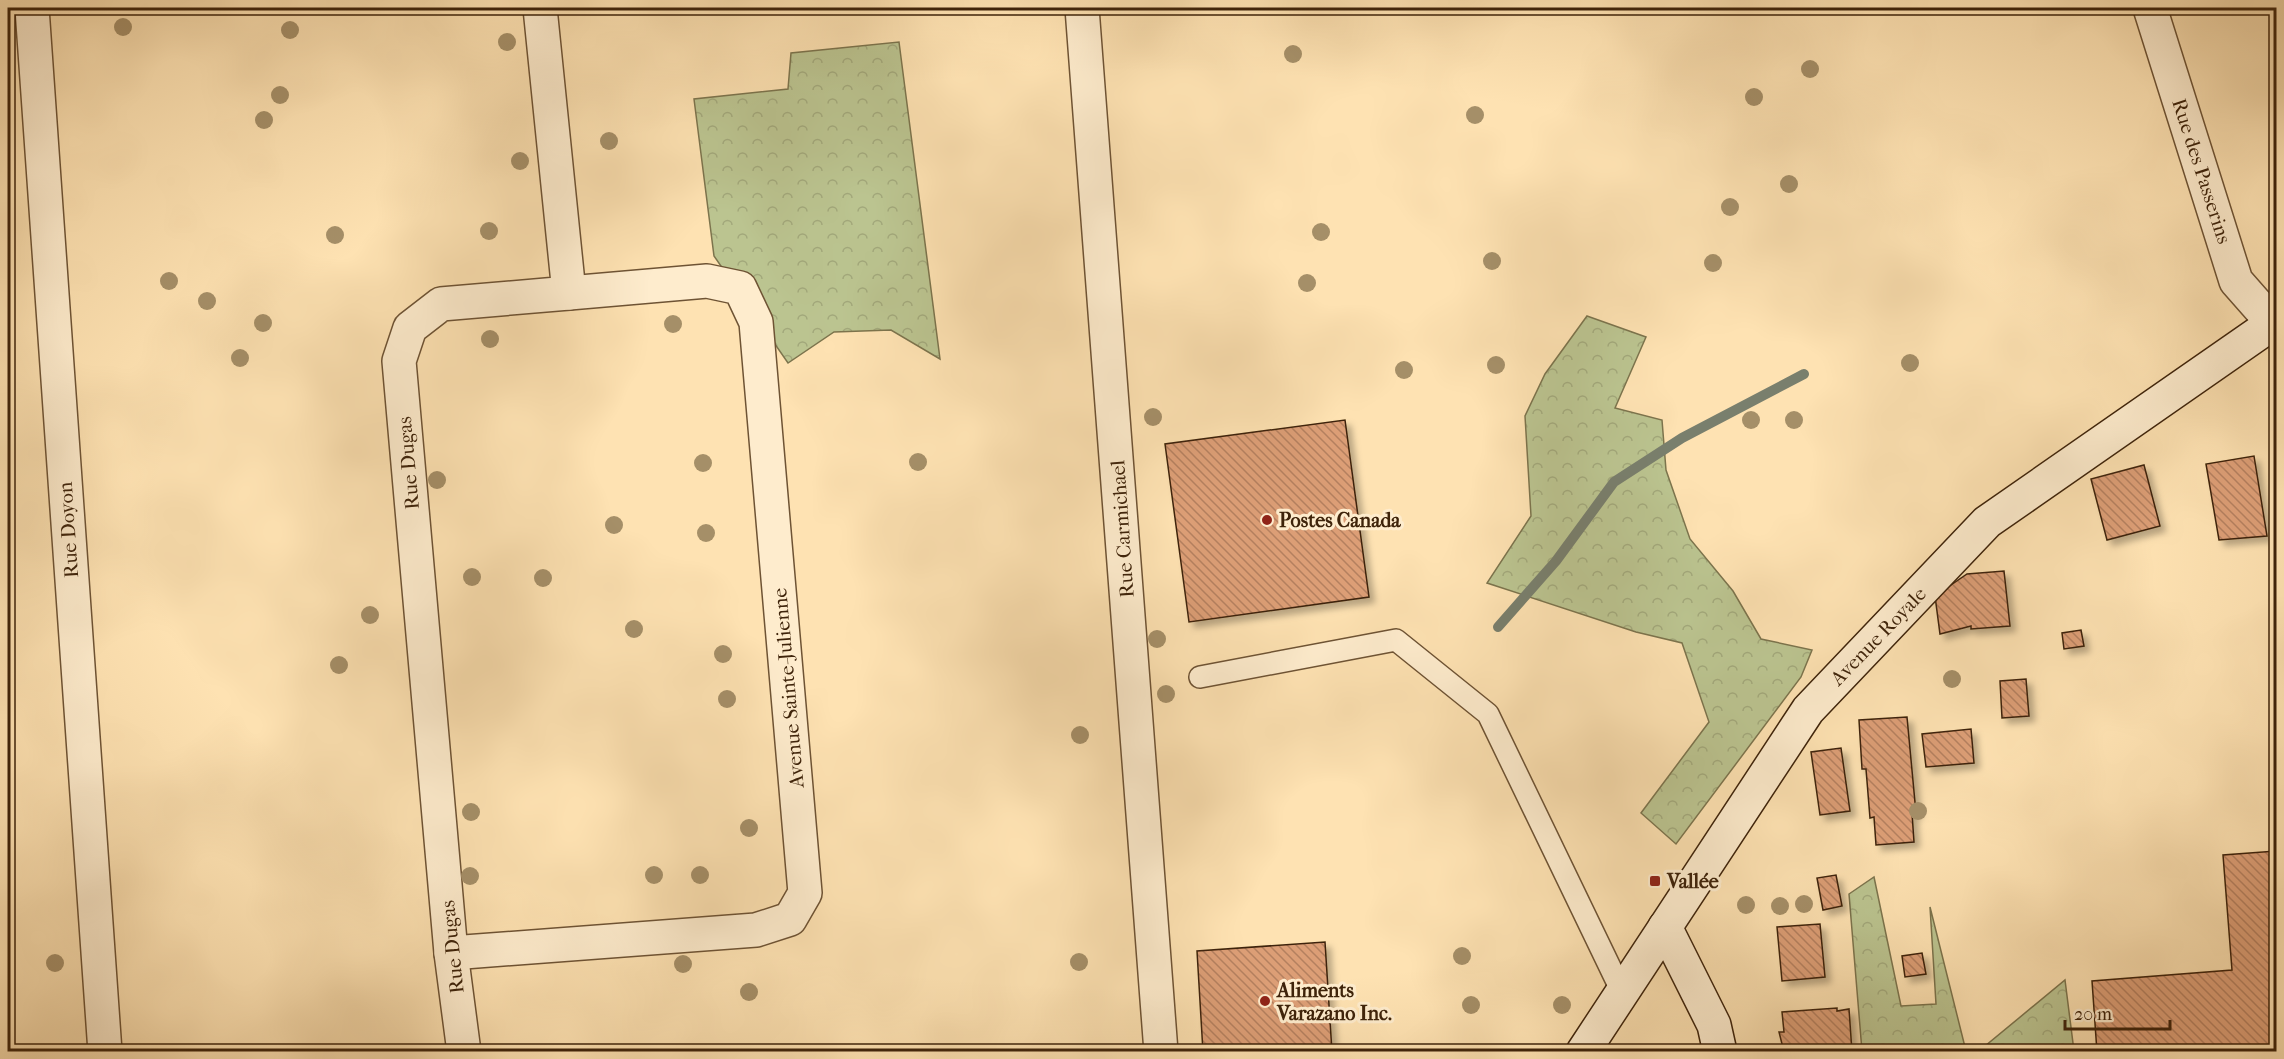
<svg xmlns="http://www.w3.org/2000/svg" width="2284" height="1059" font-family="'IM FELL French Canon',serif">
	<defs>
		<pattern id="forest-crowns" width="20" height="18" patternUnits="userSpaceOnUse" patternTransform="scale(1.5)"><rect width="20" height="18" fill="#bbc490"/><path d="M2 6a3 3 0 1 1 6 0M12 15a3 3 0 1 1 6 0" fill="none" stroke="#a2a87b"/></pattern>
		<pattern id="building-back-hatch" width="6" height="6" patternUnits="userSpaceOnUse" patternTransform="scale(1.5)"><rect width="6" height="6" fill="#dc9e76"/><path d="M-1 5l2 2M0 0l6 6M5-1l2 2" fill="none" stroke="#b4805f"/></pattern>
		<filter id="shadow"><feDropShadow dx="5.5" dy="5.5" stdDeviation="3" flood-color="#0004"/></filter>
	</defs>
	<rect width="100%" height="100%" fill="#fee2b2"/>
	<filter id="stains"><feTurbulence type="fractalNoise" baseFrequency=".00333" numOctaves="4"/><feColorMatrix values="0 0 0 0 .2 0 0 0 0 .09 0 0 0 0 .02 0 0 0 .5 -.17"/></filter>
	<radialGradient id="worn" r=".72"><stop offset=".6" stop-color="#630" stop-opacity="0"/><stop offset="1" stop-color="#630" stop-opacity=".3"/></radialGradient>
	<!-- forest -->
	<g fill="url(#forest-crowns)" stroke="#7c744d" stroke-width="1.5">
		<polygon points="899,42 940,359 891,330 834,332 788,363 714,256 694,99 788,89 791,53"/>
		<polygon points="1587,316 1646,337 1615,408 1662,420 1666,470 1690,539 1733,591 1761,639 1812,650 1801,677 1676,844 1641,813 1709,722 1682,643 1636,632 1487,583 1531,516 1525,416 1545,374"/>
		<polygon points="1874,877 1901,1006 1936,1004 1930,907 1966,1051 1862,1051 1849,894"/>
		<polygon points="2065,980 2074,1051 1979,1051"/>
	</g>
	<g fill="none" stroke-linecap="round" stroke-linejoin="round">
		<!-- stream -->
		<polyline stroke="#797f6d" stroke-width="10" points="1498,627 1556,561 1614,482 1682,438 1804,374"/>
	</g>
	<!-- building -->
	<g fill="url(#building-back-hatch)" stroke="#3e230a" stroke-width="1.5" filter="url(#shadow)">
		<polygon points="1345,420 1369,597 1189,622 1165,444"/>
		<polygon points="2254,456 2267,536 2219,540 2206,464"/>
		<polygon points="2144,465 2160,526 2107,540 2091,479"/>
		<polygon points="2004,571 2010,626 1971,629 1971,626 1940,634 1935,596 1967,574"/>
		<polygon points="2081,630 2084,646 2064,649 2062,633"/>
		<polygon points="2026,679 2029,716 2002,718 2000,681"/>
		<polygon points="1907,717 1916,813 1912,813 1914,842 1876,845 1874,817 1870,818 1866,769 1862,769 1859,720"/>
		<polygon points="1971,729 1974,763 1926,767 1922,734"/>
		<polygon points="1841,748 1850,811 1820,815 1811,752"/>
		<polygon points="2276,851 2276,1049 2097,1052 2092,981 2232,970 2223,855"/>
		<polygon points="1836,875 1842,906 1823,910 1817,878"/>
		<polygon points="1820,924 1825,977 1782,981 1777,927"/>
		<polygon points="1325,942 1332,1052 1203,1052 1197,951"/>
		<polygon points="1922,953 1926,974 1905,977 1902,956"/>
		<polygon points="1837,1008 1837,1011 1849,1009 1852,1052 1784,1052 1779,1032 1784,1032 1782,1012"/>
	</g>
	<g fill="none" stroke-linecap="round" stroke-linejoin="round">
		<defs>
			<polyline id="lane" points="1200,677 1396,640 1488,714 1622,992"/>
			<g id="street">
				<polyline points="32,8 105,1052"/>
				<polyline points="1082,8 1161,1052"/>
				<polyline points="2150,8 2236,281 2273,323"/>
				<polyline points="451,953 756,930 790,919 805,893 756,322 740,288 707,281 569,293"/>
				<polyline points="464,1052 451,953 399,361 410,328 441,304 569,293 540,8"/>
			</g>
			<g id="secondary">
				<polyline points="1665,927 1714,1025 1720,1052"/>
				<polyline points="1583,1052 1808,710 1987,522 2276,321"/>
			</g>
		</defs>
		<!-- lane casing -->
		<use href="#lane" stroke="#6e5334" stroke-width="24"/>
		<!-- street casing -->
		<use href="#street" stroke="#6e5334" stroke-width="36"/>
		<!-- secondary casing -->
		<use href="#secondary" stroke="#3e230a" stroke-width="36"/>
		<!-- lane -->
		<use href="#lane" stroke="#feeccd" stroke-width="21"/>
		<!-- street -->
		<use href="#street" stroke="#feeccd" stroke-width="33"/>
		<!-- secondary -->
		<use href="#secondary" stroke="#feeccd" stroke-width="33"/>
	</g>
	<!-- trees -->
	<g fill="#a58f68">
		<circle cx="123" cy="27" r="9"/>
		<circle cx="290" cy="30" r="9"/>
		<circle cx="507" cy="42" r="9"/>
		<circle cx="1293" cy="54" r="9"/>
		<circle cx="1810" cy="69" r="9"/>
		<circle cx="280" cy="95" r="9"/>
		<circle cx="1754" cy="97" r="9"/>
		<circle cx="1475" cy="115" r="9"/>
		<circle cx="264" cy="120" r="9"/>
		<circle cx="609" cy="141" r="9"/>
		<circle cx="520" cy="161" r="9"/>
		<circle cx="1789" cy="184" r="9"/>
		<circle cx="1730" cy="207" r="9"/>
		<circle cx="489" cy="231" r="9"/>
		<circle cx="1321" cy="232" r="9"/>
		<circle cx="335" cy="235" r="9"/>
		<circle cx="1492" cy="261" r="9"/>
		<circle cx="1713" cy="263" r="9"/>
		<circle cx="169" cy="281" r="9"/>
		<circle cx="1307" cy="283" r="9"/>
		<circle cx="207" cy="301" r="9"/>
		<circle cx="263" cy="323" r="9"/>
		<circle cx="673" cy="324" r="9"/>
		<circle cx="490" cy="339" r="9"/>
		<circle cx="240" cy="358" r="9"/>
		<circle cx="1910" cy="363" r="9"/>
		<circle cx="1496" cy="365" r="9"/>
		<circle cx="1404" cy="370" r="9"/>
		<circle cx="1153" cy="417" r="9"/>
		<circle cx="1751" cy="420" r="9"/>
		<circle cx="1794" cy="420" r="9"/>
		<circle cx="918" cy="462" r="9"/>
		<circle cx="703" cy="463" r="9"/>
		<circle cx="437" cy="480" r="9"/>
		<circle cx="614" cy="525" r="9"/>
		<circle cx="706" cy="533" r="9"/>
		<circle cx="472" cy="577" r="9"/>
		<circle cx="543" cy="578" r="9"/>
		<circle cx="370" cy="615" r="9"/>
		<circle cx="634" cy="629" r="9"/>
		<circle cx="1157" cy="639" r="9"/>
		<circle cx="723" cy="654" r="9"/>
		<circle cx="339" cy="665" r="9"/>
		<circle cx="1952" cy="679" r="9"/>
		<circle cx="1166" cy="694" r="9"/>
		<circle cx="727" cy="699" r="9"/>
		<circle cx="1080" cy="735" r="9"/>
		<circle cx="1918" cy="811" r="9"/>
		<circle cx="471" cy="812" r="9"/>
		<circle cx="749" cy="828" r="9"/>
		<circle cx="654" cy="875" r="9"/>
		<circle cx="700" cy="875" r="9"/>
		<circle cx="470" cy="876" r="9"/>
		<circle cx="1804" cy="904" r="9"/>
		<circle cx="1746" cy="905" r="9"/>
		<circle cx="1780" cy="906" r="9"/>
		<circle cx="1462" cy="956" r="9"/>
		<circle cx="1079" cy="962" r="9"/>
		<circle cx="55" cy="963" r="9"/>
		<circle cx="683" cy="964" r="9"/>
		<circle cx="749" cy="992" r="9"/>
		<circle cx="1471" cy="1005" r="9"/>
		<circle cx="1562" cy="1005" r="9"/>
	</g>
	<!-- markers -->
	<g fill="#8f2418" stroke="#feeccd" stroke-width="2">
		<circle cx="1267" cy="520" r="6"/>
		<rect x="1649" y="875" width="12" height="12" rx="3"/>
		<circle cx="1265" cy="1001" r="6"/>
	</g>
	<g text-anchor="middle" stroke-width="6" stroke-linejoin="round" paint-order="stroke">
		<!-- street labels -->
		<g font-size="20" fill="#3e230a" stroke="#feeccd">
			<text transform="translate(2202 171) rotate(72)" y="7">Rue des Passerins</text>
			<text transform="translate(408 463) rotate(-95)" y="7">Rue Dugas</text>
			<text transform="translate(1122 529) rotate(-94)" y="7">Rue Carmichael</text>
			<text transform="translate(68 530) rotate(-94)" y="7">Rue Doyon</text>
			<text transform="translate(1878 636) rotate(-46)" y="7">Avenue Royale</text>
			<text transform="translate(788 688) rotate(-95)" y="7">Avenue Sainte-Julienne</text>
			<text transform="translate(452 947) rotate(-96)" y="7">Rue Dugas</text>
		</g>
		<!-- poi labels -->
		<g font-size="20" font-weight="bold" fill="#3e230a" stroke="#feeccd" text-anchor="start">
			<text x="1279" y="527">Postes Canada</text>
			<text x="1667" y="888">Vallée</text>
			<text x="1277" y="997">Aliments<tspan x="1277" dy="23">Varazano Inc.</tspan></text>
		</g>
	</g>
	<!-- margin -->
	<rect width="2284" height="1059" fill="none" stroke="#fee2b2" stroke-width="30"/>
	<rect x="9" y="9" width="2266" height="1041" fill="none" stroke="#3e230a" stroke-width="3"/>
	<rect x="15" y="15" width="2254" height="1029" fill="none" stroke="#3e230a" stroke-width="1.5"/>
	<!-- scale -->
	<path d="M2065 1020v9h105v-9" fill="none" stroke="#3e230a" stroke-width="3"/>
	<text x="2074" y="1020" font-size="18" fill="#3e230a" stroke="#feeccd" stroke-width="4.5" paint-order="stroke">20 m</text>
	<rect width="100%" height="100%" filter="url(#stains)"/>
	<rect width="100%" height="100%" fill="url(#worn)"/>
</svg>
